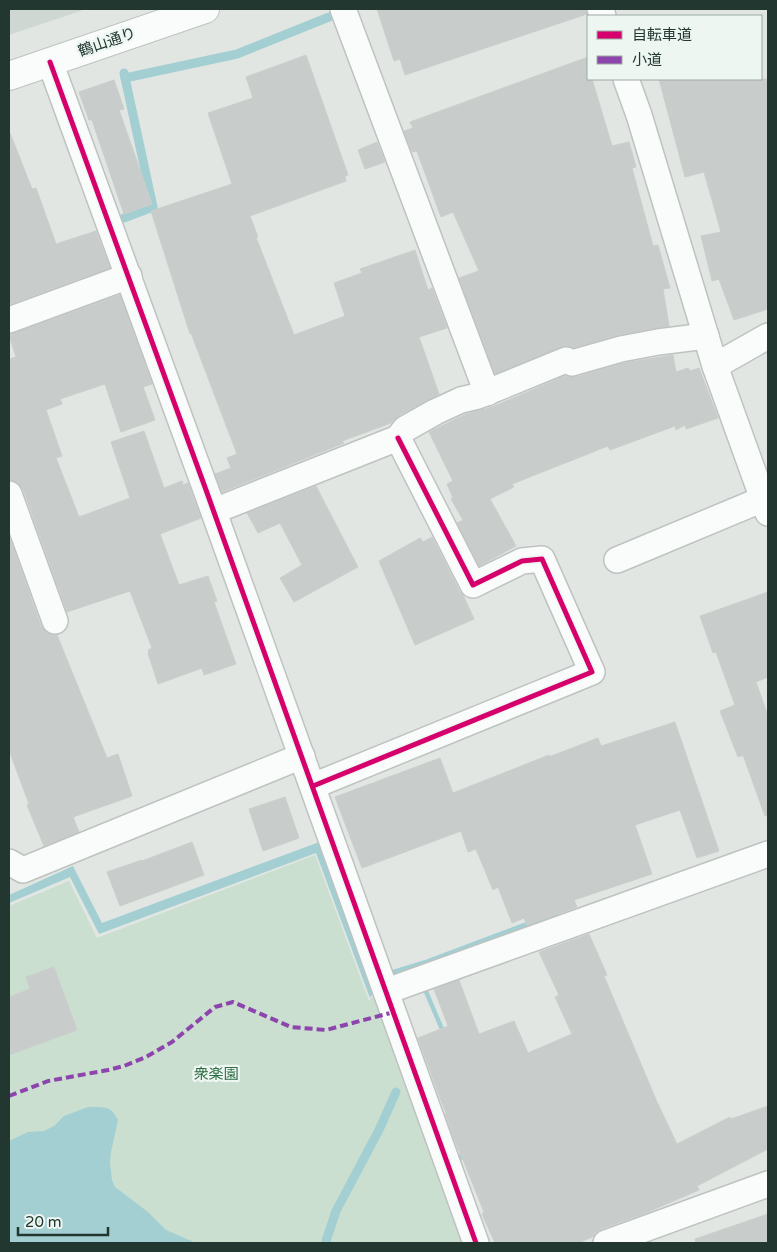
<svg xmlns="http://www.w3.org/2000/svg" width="777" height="1252" font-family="'Varela Round','Noto Sans JP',sans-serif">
	<rect width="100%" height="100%" fill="#e1e6e3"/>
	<!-- built -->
	<polygon fill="#cfd7d3" points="9,9 86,9 9,35"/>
	<!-- green -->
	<polygon fill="#cadfcf" points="315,855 369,1001 377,990 464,1243 9,1243 9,906 69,881 97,938"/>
	<!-- water -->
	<g fill="#a3cfd3">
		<polygon points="322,841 372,976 425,960 558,910 557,921 426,986 491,1138 459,1162 489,1243 483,1243 453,1159 485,1136 422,988 377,987 370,998 316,853 99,934 70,877 9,903 9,895 73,866 102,923"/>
		<path d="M88,1107C103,1107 111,1105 118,1120L111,1152L110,1163L112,1180L115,1187L148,1212L166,1230L196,1243H9V1141L28,1132L44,1131L54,1126L64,1116Z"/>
	</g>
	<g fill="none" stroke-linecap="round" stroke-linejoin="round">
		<!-- stream -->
		<g stroke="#a3cfd3" stroke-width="9">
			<polyline points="124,73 153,207 124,218"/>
			<polyline points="125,78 237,54 329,17"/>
			<polyline points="327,1243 326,1241 336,1211 379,1130 396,1092"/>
		</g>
	</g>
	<!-- building -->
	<g fill="#c8cdcb" stroke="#cacfcc">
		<polygon points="377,9 586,9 587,14 405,75 400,59 394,61"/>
		<polygon points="306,55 348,175 345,176 346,181 250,216 258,237 256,237 294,335 345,316 334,283 362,273 360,269 415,250 428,290 432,288 447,328 419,337 439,394 398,416 391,423 342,441 344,443 222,492 215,474 231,468 227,458 237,454 191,333 190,334 151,211 232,184 208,113 253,98 246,77"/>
		<polygon points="588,57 588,79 592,79 612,146 629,142 636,167 632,168 653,246 658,245 670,288 663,289 669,326 618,335 573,348 567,346 561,347 495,374 459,278 479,271 453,212 441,217 417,151 412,152 404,131 413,128 410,122"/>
		<polygon points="659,79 768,79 768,309 734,320 719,279 712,281 701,236 721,232 704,172 685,177"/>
		<polygon points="114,80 124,109 119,110 152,204 124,214 92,120 89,120 79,92"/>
		<polygon points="10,133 32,189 36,188 56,244 96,231 110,268 10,304 9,301 9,134"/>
		<polygon points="377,142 385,162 365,169 358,150"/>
		<polygon points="120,295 152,384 143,387 155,420 121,432 105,384 60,399 62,404 46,410 62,456 56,458 79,517 130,498 111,442 144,431 164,488 182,481 183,485 188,483 201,518 160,534 179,585 208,576 217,601 214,602 236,664 204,675 202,668 158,684 148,653 149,652 148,650 152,648 130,591 67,612 23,489 18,483 12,480 9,480 9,359 16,357 9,335"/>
		<polygon points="673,355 676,372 688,368 690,371 699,368 718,418 686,429 685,425 676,430 675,426 610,450 608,446 512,484 514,487 490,499 516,546 479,566 457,523 463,520 451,499 453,498 447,484 453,481 429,432 466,414 492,407 565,376 576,377 624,363"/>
		<polygon points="316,486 358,567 294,602 280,578 302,565 280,523 258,533 247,513"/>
		<polygon points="9,536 41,626 46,632 52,635 57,635 107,758 118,754 132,796 73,817 79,832 44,846 27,805 29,804 9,750"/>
		<polygon points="432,537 460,592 463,595 474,619 415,645 379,561 420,538 423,542"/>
		<polygon points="768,592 768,677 756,682 768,716 768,815 765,816 743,755 738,757 720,711 735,705 716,652 713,653 700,616"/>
		<polygon points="675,722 719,851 697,858 680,810 635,825 652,874 574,900 577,907 527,925 524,918 512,923 498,887 493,890 476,849 468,852 461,831 362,868 335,797 440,758 453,793 549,755 549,757 598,738 601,746"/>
		<polygon points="285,797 299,838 263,851 249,809"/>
		<polygon points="192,842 204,875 120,906 107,872 142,860 142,861"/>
		<polygon points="589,934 607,975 604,976 657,1102 677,1144 730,1117 731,1119 768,1106 768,1149 697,1186 699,1190 648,1212 601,1229 595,1233 594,1236 578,1243 495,1243 482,1214 484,1212 464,1162 456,1144 445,1114 446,1113 440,1098 418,1038 448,1026 434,989 459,980 479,1034 514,1021 528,1053 572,1034 555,997 559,995 539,952"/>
		<polygon points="54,967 77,1030 9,1055 9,997 30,989 26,977"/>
		<polygon points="768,1214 768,1243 696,1243 695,1239"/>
	</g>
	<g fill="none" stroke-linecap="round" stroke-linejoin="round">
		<defs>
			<g id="minor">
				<polyline points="343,9 487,393"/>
				<polyline points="600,9 603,16"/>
				<path d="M50,62C194,455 336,848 476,1243"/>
				<polyline points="626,79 639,115 715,366 768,513"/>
				<polyline points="9,320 129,276"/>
				<polyline points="715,366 768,336"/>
				<polyline points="9,494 55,621"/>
				<polyline points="214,511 398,438 405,429 435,412 461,400 478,396 566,360 572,363 621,349 658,342 706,336"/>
				<polyline points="617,560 763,499"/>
				<polyline points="313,786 592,672 542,559 522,561 473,585 398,438"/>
				<polyline points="9,862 23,870 302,756"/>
				<polyline points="387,991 768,854"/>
				<polyline points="606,1243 768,1184"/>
			</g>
			<polyline id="tertiary" points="9,76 205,9"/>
		</defs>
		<!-- minor casing -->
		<use href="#minor" stroke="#bec3c0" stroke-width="28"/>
		<!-- tertiary casing -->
		<use href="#tertiary" stroke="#bec3c0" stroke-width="30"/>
		<!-- minor -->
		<use href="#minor" stroke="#fafbfb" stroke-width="25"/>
		<!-- tertiary -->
		<use href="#tertiary" stroke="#fafbfb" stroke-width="28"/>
		<!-- quiet -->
		<polyline stroke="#8e44ad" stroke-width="4" stroke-dasharray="8 4" stroke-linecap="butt" points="9,1096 48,1081 108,1070 124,1066 146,1057 172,1042 215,1007 233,1002 291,1027 326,1030 394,1012"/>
		<defs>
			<g id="cycleway">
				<path d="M50,62C194,455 336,848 476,1243"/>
				<polyline points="313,786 592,672 542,559 522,561 473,585 398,438"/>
			</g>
		</defs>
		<!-- cycleway casing -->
		<use href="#cycleway" stroke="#eef6f2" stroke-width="8"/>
		<!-- cycleway -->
		<use href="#cycleway" stroke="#d6006c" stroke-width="5"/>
	</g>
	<g text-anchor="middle" stroke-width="4.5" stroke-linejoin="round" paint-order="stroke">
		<!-- street labels -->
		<g font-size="15" fill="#213730" stroke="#eef6f2">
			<text transform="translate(107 42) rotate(-19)" y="5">鶴山通り</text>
		</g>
		<!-- park labels -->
		<g font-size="15" fill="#2d6c42" stroke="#eef6f2">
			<text x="216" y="1079">衆楽園</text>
		</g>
	</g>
	<!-- border -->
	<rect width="777" height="1252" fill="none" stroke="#213730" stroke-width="20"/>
	<!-- legend -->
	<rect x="587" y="15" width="175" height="65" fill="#eef6f2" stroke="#9caaa4"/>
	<rect x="597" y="31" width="25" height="8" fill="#d6006c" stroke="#9caaa4"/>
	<text x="632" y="40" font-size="15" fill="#213730">自転車道</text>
	<rect x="597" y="56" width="25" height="8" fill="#8e44ad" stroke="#9caaa4"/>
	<text x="632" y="65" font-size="15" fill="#213730">小道</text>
	<!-- scale -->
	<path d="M18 1227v8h90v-8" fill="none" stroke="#213730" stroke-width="2.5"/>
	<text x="25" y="1227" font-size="15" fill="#213730" stroke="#eef6f2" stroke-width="4" paint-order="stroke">20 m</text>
</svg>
